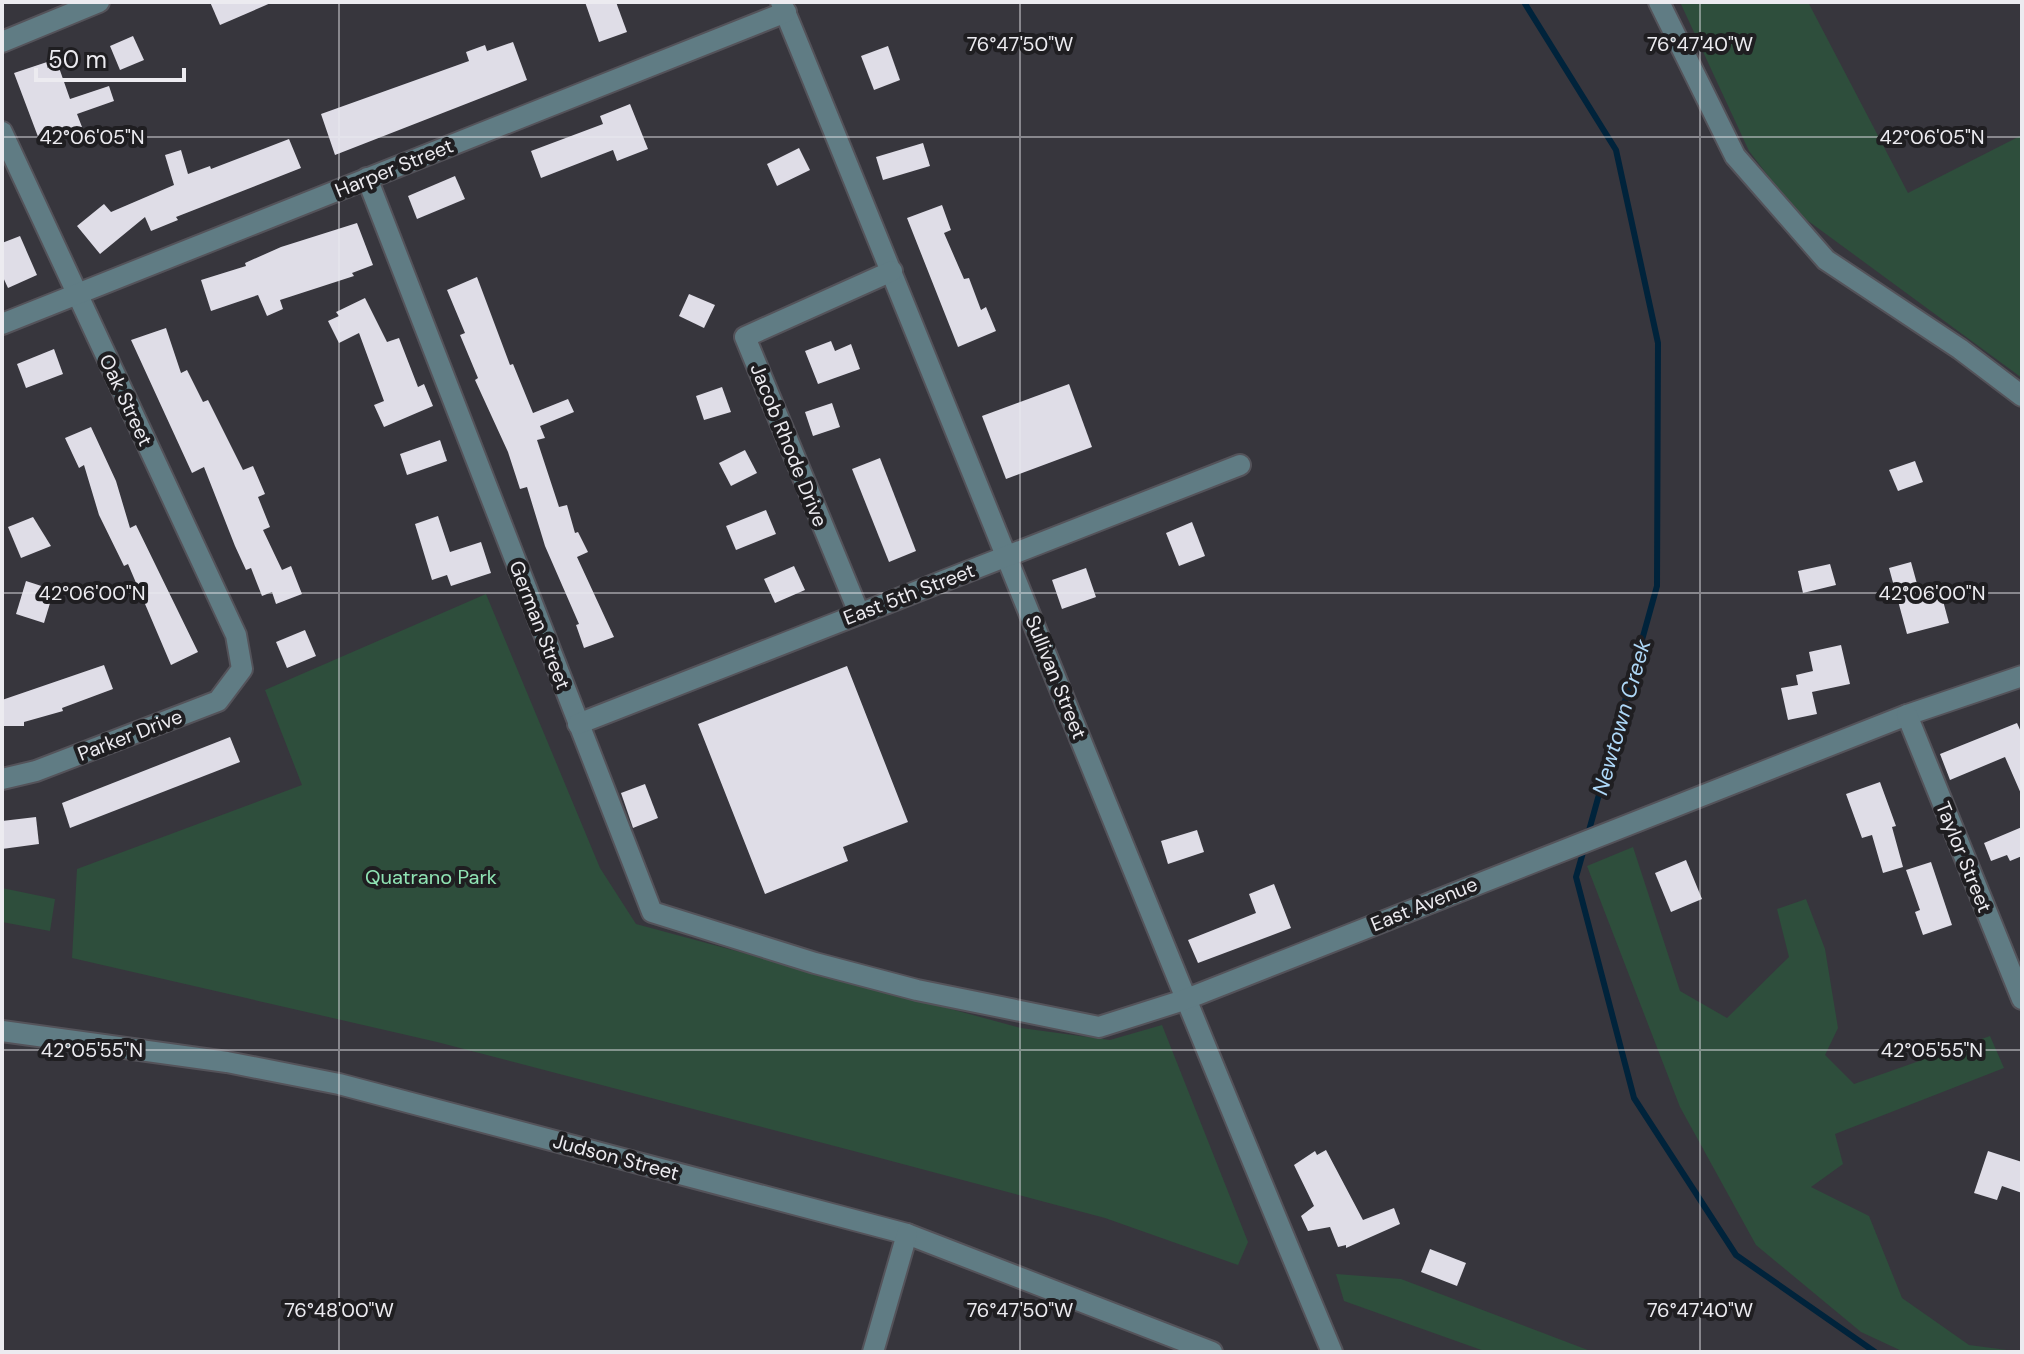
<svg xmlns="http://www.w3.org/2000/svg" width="2024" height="1354" font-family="'DM Sans',sans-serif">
	<rect width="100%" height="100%" fill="#37363d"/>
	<!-- green -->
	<g fill="#2e4e3c">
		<polygon points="1680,2 1808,2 1908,193 2022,135 2022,378 1796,212 1749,151"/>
		<polygon points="486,594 600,868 636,924 1021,1028 1110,1040 1162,1025 1248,1242 1238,1265 1105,1218 865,1154 437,1042 72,958 77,869 302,785 265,690"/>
		<polygon points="1633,847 1680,991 1727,1018 1789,957 1777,909 1806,899 1825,949 1838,1028 1825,1055 1854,1084 1990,1036 2004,1068 1835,1134 1843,1164 1811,1187 1869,1216 1902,1298 1969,1345 2022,1352 1904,1352 1861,1332 1756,1245 1680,1107 1587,866"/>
		<polygon points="2,888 55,899 50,931 2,922"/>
		<polygon points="1336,1274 1401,1279 1593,1352 1487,1352 1344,1301"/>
	</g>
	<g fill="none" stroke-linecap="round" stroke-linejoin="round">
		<!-- stream -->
		<g stroke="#00233b" stroke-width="6">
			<polyline points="1524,2 1616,150 1658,343 1657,586 1588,834"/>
			<polyline points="1584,849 1576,877 1634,1098 1736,1255 1875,1352"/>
		</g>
	</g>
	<!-- building -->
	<g fill="#dfdde7">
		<polygon points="210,2 273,2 220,25"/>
		<polygon points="585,2 616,2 627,32 599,42"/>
		<polygon points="133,36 144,60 120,70 110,46"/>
		<polygon points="513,42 527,80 335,155 321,114 469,61 466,52 485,45 487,51"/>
		<polygon points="888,46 900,80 874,90 861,56"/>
		<polygon points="56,59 70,99 109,86 114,101 77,114 82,127 40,142 14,73"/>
		<polygon points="630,104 648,149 617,161 613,150 541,178 531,151 603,124 600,116"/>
		<polygon points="289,139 301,168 176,217 178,220 151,231 145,217 100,254 77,226 104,204 111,212 174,185 165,155 181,150 188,174 210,166 211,169"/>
		<polygon points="923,143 930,166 883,180 876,157"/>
		<polygon points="799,148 810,170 777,186 767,164"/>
		<polygon points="455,176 465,199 417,219 408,196"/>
		<polygon points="942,205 951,230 944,233 964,279 969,278 981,310 986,307 996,331 958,347 907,218"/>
		<polygon points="357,223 373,265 352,273 354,276 280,300 283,309 267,316 258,295 211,311 201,280 246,266 245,263 281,247"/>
		<polygon points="20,236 37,275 8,288 2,275 2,243"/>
		<polygon points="477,277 510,365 513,364 533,413 568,399 574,412 540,426 545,438 537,440 559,507 567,505 575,533 578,532 588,552 577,557 614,637 584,648 576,625 579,624 545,546 527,487 520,489 508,452 475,380 478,378 460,335 465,333 447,290"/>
		<polygon points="689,294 715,305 704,328 679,316"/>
		<polygon points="365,298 387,342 399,338 418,387 424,384 433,406 384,427 374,405 384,401 359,333 339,343 328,321 339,316 336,312"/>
		<polygon points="166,328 181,373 187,370 203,402 208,400 243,470 253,466 265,494 258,497 270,527 263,530 282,570 291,566 302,594 276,604 272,592 262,596 251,568 246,570 235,546 204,467 192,473 131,340"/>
		<polygon points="831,341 835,351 851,344 860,369 818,384 805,351"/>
		<polygon points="54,349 63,374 26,388 17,364"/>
		<polygon points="1069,384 1092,447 1006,479 982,416"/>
		<polygon points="722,387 731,412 704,420 696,396"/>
		<polygon points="832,403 840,427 813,436 805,412"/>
		<polygon points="91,427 116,481 130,528 136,525 198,652 171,665 128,564 124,566 99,515 84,465 79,468 65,438"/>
		<polygon points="440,440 447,461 407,475 400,454"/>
		<polygon points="745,450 757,473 731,486 719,463"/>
		<polygon points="880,458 916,551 889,562 852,469"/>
		<polygon points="1915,461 1923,482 1898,491 1889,470"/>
		<polygon points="766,510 776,534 736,550 726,526"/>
		<polygon points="438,516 450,552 481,542 491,573 451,586 447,575 432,580 415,524"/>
		<polygon points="33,517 51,546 21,558 8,527"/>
		<polygon points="1192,522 1205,556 1179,566 1166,533"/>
		<polygon points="1911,562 1919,591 1939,586 1949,623 1907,634 1889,568"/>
		<polygon points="1830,564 1836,585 1803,593 1798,571"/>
		<polygon points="794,566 805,590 775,603 764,579"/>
		<polygon points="1086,568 1096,597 1062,609 1052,580"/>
		<polygon points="26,581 54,590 44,623 16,614"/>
		<polygon points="305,630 316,656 287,668 276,642"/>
		<polygon points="1841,645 1850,684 1812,692 1817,714 1788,720 1781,688 1798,685 1796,675 1813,671 1809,652"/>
		<polygon points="104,665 113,689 62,708 63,711 24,722 24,726 2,726 2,700"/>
		<polygon points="847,666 908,822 843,847 848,861 765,894 698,724"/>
		<polygon points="2017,723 2022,734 2022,796 2005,757 1950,780 1940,754"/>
		<polygon points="230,737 240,762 70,828 62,803"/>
		<polygon points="1880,782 1896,826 1892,827 1903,867 1883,873 1872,835 1862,838 1846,794"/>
		<polygon points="645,784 658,818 633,828 621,793"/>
		<polygon points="36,817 39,844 2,849 2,821"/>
		<polygon points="2022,827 2022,856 2010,861 2007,855 1991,861 1984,843"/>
		<polygon points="1197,830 1204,852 1168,864 1161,841"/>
		<polygon points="1686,860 1702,899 1671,912 1655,873"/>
		<polygon points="1931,862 1952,925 1923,935 1915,912 1920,910 1906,870"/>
		<polygon points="1274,884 1291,928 1198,963 1188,940 1256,913 1249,894"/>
		<polygon points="1326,1150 1363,1220 1394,1208 1400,1224 1346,1248 1346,1245 1338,1247 1330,1227 1308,1231 1301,1216 1314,1206 1294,1165 1315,1151 1317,1155"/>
		<polygon points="1988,1151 2022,1162 2022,1193 2002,1186 1997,1200 1974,1193"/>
		<polygon points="1430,1249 1466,1263 1457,1286 1421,1272"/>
	</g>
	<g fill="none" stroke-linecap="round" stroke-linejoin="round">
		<defs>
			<g id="minor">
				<path d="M781,2C966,452 1144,904 1332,1352"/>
				<polyline points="1659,2 1735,156 1826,260 1960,349 2022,396"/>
				<polyline points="2,42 99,2"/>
				<polyline points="2,132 236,635 242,669 218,701 36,771 2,779"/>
				<polyline points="367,178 652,912 815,963 917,990 1099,1027 1184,1000 1907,715 2022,676"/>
				<polyline points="2,324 786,12"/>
				<polyline points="859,613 745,337 892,271"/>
				<polyline points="1907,715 2022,999"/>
				<polyline points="578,724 1240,465"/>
				<polyline points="2,1031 227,1062 339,1084 907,1234 1212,1352"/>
				<polyline points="873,1352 907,1234"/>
			</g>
		</defs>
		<!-- minor casing -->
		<use href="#minor" stroke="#54535a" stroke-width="24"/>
		<!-- minor -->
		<use href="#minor" stroke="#607c84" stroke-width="20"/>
	</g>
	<!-- ticks -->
	<path fill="none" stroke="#ecebf0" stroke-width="2" stroke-opacity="0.45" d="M339,2V1352M1020,2V1352M1700,2V1352M2,137H2022M2,593H2022M2,1050H2022"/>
	<g text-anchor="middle" stroke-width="8" stroke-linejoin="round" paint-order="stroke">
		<!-- street labels -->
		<g font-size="20" fill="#ecebf0" stroke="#1f1e21">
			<text transform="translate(394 168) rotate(-22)" y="7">Harper Street</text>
			<text transform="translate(126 400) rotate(65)" y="7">Oak Street</text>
			<text transform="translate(789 445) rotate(68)" y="7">Jacob Rhode Drive</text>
			<text transform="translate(909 594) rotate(-21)" y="7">East 5th Street</text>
			<text transform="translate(540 625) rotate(69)" y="7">German Street</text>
			<text transform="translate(1056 677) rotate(68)" y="7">Sullivan Street</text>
			<text transform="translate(130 735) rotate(-21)" y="7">Parker Drive</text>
			<text transform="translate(1964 857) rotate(68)" y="7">Taylor Street</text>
			<text transform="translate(1424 904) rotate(-22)" y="7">East Avenue</text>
			<text transform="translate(616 1157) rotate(15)" y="7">Judson Street</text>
		</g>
		<!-- park labels -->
		<g font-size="20" fill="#90e4b4" stroke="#1f1e21">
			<text x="431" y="884">Quatrano Park</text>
		</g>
		<!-- water labels -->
		<g font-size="22" font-style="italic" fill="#aed8f8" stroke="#1f1e21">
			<text transform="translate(1621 717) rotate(-74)" y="8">Newtown Creek</text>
		</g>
	</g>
	<g font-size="20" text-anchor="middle" fill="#ecebf0" stroke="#1f1e21" stroke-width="8" stroke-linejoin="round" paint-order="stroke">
		<text x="1020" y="51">76°47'50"W</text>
		<text x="1700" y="51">76°47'40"W</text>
		<text x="92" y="144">42°06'05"N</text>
		<text x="1932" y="144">42°06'05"N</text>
		<text x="92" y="600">42°06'00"N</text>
		<text x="1932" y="600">42°06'00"N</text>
		<text x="92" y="1057">42°05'55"N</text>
		<text x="1932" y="1057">42°05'55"N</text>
		<text x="339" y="1317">76°48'00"W</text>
		<text x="1020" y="1317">76°47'50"W</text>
		<text x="1700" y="1317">76°47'40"W</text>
	</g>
	<!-- border -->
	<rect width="2024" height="1354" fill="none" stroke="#ecebf0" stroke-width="8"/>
	<!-- scale -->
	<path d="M36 68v12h148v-12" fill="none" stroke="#ecebf0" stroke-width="4"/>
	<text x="48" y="68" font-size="24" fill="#ecebf0" stroke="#1f1e21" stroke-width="6" paint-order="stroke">50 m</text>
</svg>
